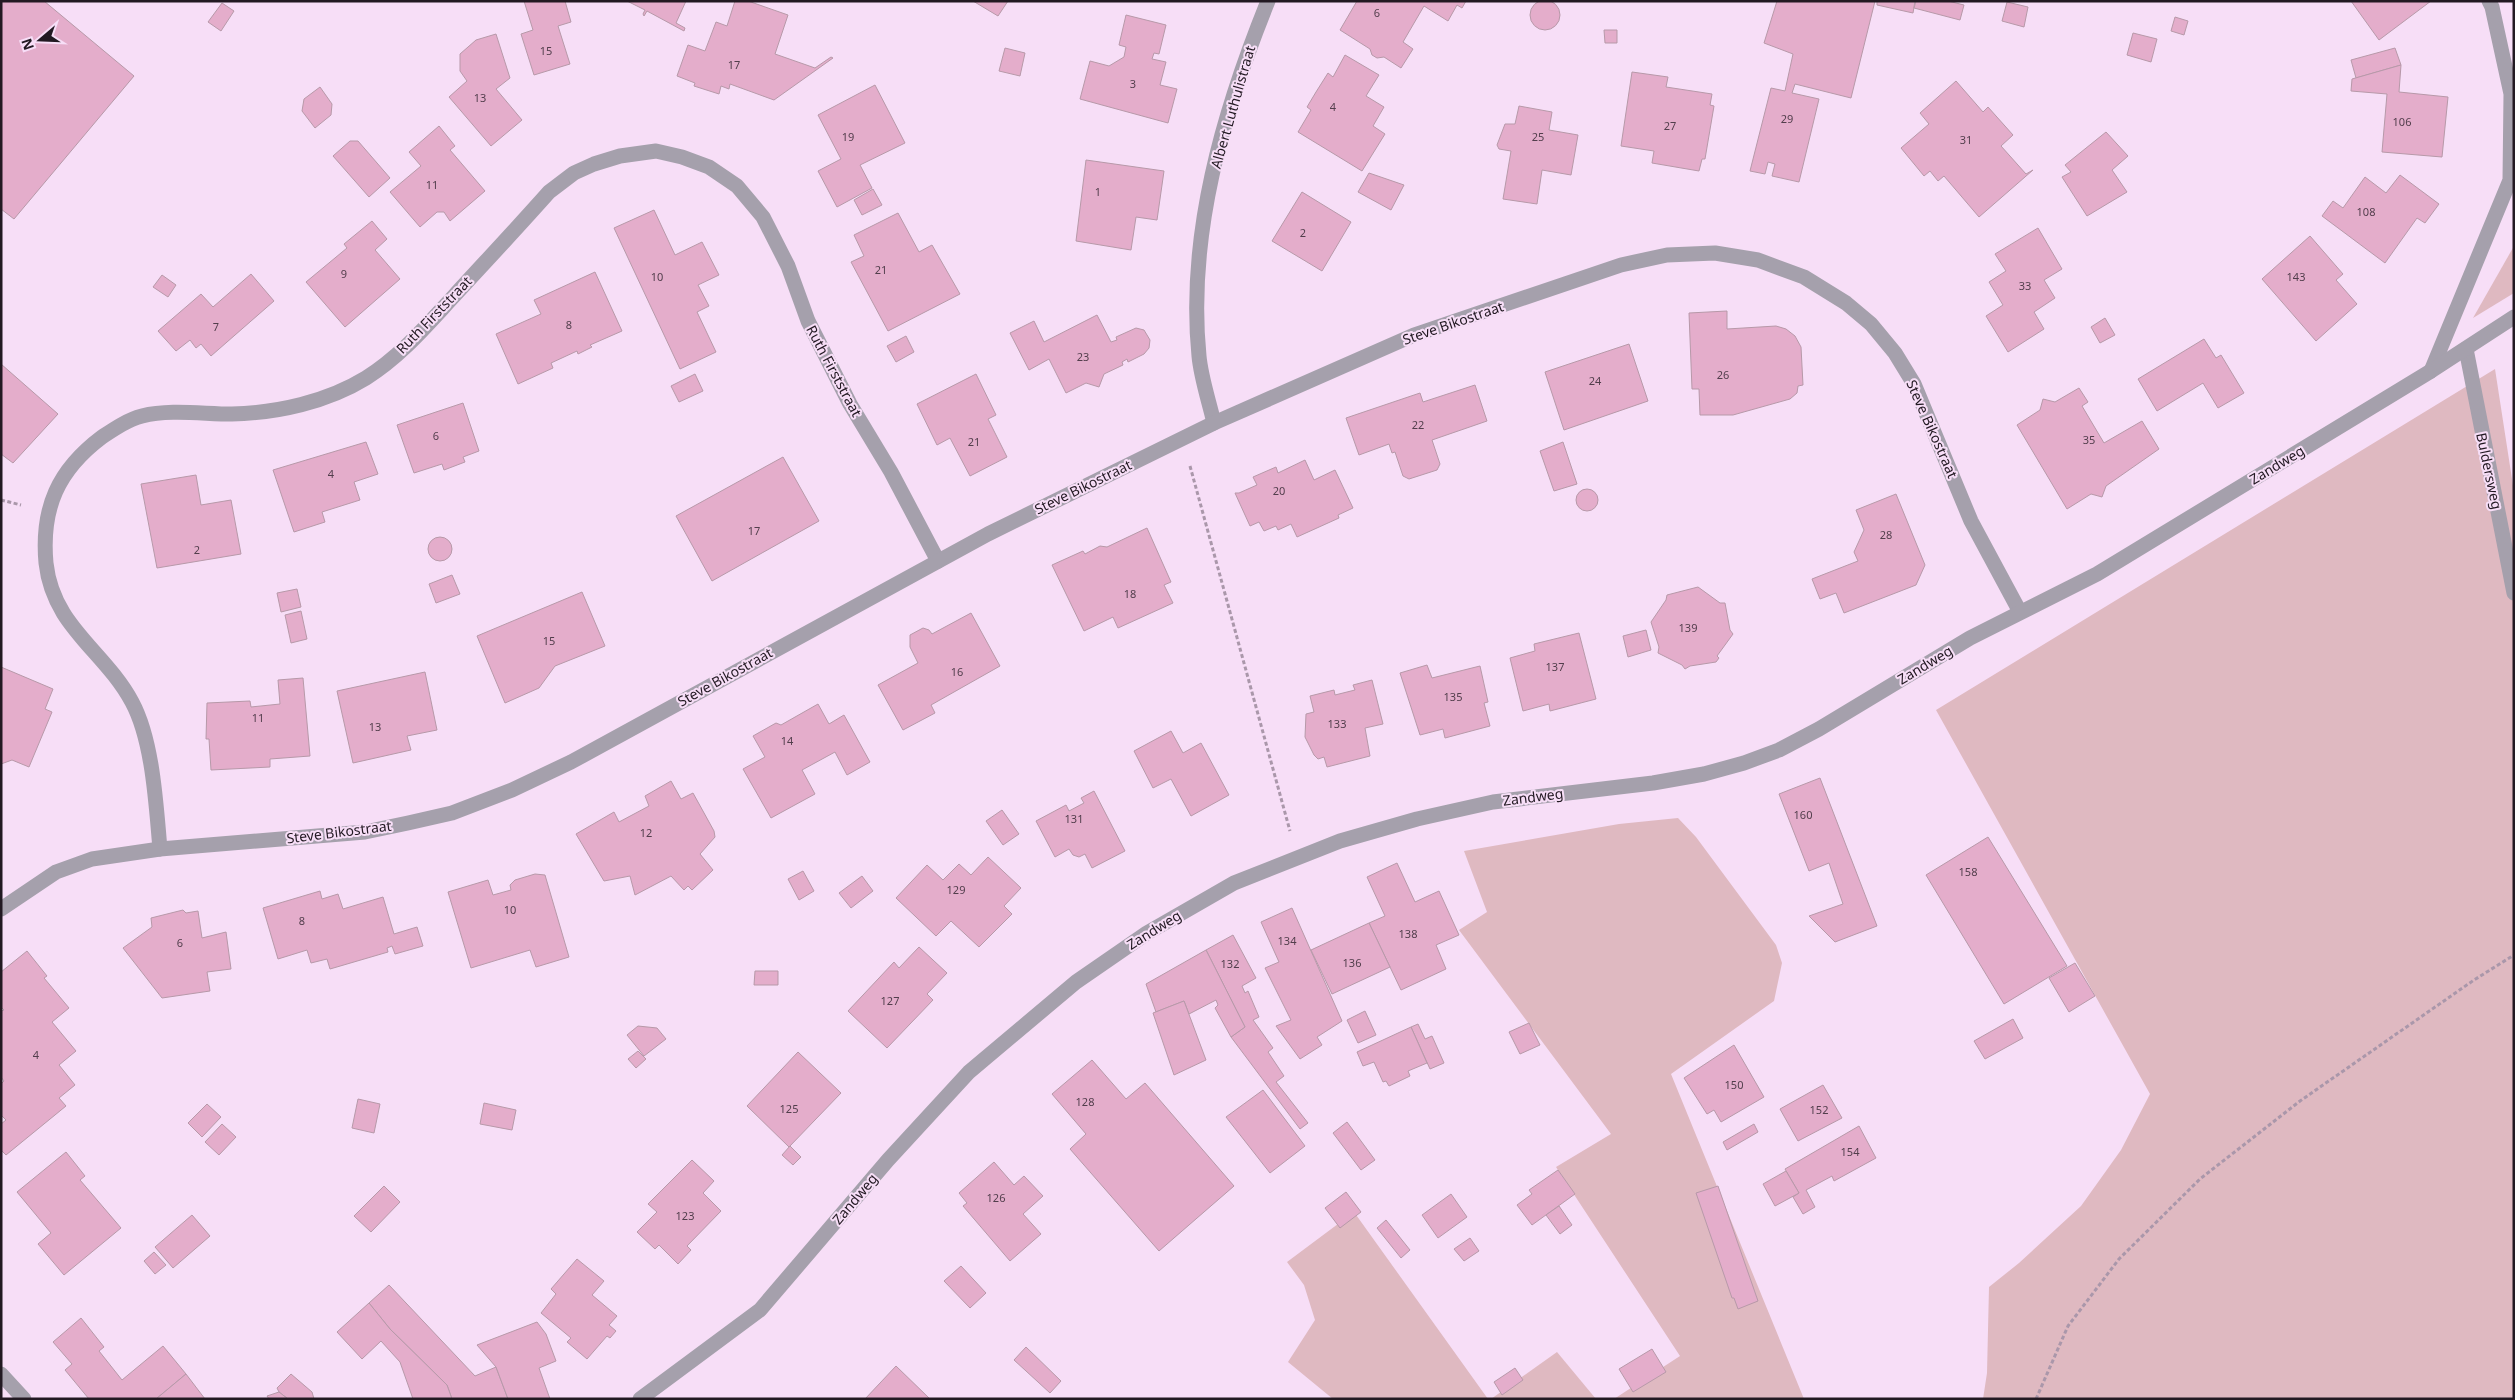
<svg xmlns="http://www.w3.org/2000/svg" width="2515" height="1400" font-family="'Noto Sans',sans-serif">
	<rect width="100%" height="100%" fill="#f7def7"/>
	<!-- green -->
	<g fill="#dfb9c1">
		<polygon points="2514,246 2514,293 2473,318"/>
		<polygon points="2495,369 2514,492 2514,1399 1983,1399 1987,1373 1989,1287 2019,1263 2081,1206 2121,1150 2150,1094 1936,710"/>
		<polygon points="1678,818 1696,837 1776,945 1782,963 1774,1001 1671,1074 1804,1399 1614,1399 1680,1356 1556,1167 1611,1134 1459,930 1487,912 1464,851 1619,824"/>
		<polygon points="1354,1212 1488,1399 1333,1399 1288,1362 1315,1320 1304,1285 1287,1262"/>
		<polygon points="1557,1352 1596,1399 1491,1399"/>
	</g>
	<!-- building -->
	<g fill="#e4adcb" stroke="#b799a9">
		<circle cx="1545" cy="15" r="15"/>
		<polygon points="1,1 44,1 134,76 14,219 1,209"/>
		<polygon points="524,1 565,1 571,22 558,26 570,64 534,75 521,34 533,30"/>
		<polygon points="627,1 686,1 676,23 685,28 684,31 647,11 644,16 643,14 645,10"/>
		<polygon points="735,1 748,1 788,15 775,54 815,68 831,57 833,58 774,100 730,84 729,89 721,86 719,94 694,86 695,83 677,76 688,45 705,51 716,22 727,26"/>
		<polygon points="973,1 1008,1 998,16"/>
		<polygon points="1357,1 1466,1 1462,8 1457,5 1448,21 1424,6 1403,42 1413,49 1401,68 1384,57 1377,58 1372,55 1370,49 1340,30"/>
		<polygon points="1777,1 1875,1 1851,98 1795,84 1792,93 1819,99 1799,182 1772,176 1775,164 1768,162 1765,174 1750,171 1771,88 1785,91 1793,54 1764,43"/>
		<polygon points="1877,1 1915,1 1913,13 1877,5"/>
		<polygon points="1916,1 1948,1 1964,5 1960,20 1914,8"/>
		<polygon points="2351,1 2431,1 2379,40"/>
		<polygon points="2007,2 2028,7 2024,27 2002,21"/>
		<polygon points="222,3 234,11 221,31 208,22"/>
		<polygon points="1126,15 1166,25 1159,54 1154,53 1152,59 1166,62 1160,85 1177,89 1168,123 1080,99 1090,61 1109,66 1124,57 1126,47 1119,45"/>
		<polygon points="2175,17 2188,21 2184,35 2171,31"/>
		<polygon points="1604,30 1617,30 1617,43 1605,43"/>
		<polygon points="2133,33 2157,39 2151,62 2127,55"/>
		<polygon points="496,34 510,78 496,89 522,120 491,146 449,97 467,81 460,71 460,54 476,40"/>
		<polygon points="1005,48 1025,53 1020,76 999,71"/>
		<polygon points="2395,48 2401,65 2356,78 2351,60"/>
		<polygon points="1345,55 1379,75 1366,96 1384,107 1373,126 1385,134 1362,171 1298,132 1311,110 1307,107 1316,92 1328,73 1333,77"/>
		<polygon points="2401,65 2399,92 2448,97 2442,157 2382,152 2387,94 2351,91 2352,79"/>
		<polygon points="1632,72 1668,77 1666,87 1712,94 1710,105 1714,106 1705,159 1702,159 1699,171 1652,163 1654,151 1621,146"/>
		<polygon points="1956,81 1983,112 1988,107 2013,135 2001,146 2026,174 2033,170 1979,217 1944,176 1938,181 1930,171 1924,176 1901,148 1929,124 1920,113"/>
		<polygon points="875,85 905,143 860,165 872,188 837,207 818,171 841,159 818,115"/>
		<polygon points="320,87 332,104 331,115 315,128 302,111 304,99"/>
		<polygon points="1519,106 1552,112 1549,130 1578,135 1571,175 1542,170 1537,204 1503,199 1511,151 1499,149 1497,145 1505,124 1515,124"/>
		<polygon points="439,126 455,146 450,150 485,191 450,221 444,212 437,212 420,227 390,192 421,166 409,152"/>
		<polygon points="2106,132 2128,156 2112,170 2127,192 2087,216 2062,177 2071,172 2065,165"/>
		<polygon points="350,141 358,141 390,178 369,197 333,156"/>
		<polygon points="1086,160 1164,171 1157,220 1136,217 1131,250 1076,241"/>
		<polygon points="1369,173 1404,185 1391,210 1358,192"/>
		<polygon points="2400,175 2439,204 2425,223 2417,218 2385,263 2322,216 2333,201 2343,208 2365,177 2386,193"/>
		<polygon points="873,189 882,205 862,215 854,200"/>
		<polygon points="1302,192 1351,222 1322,271 1272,241"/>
		<polygon points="654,210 675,255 702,242 719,275 698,285 709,306 697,312 716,352 680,369 614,228"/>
		<polygon points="898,213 919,252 932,245 960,294 888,331 851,262 864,256 854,235"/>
		<polygon points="372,221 387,239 375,250 400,279 345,327 306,282 347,248 344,244"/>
		<polygon points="2038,228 2062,269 2044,280 2055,298 2034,312 2044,329 2008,352 1986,316 2003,305 1989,282 2006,271 1995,254"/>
		<polygon points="2310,236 2343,274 2336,280 2357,304 2316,341 2262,279"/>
		<polygon points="595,272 622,331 590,345 592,347 578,354 577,351 551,363 553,368 518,384 496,334 541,314 534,300"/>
		<polygon points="251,274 274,301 211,356 201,344 196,348 190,340 176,351 158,331 201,294 213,307"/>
		<polygon points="162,275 176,285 168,297 153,287"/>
		<polygon points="1727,311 1727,329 1776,326 1786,329 1795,336 1801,347 1803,385 1798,386 1797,393 1790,399 1733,415 1700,415 1699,389 1692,389 1689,313"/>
		<polygon points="1097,315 1111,342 1117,340 1116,337 1136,328 1144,330 1150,340 1149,348 1144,354 1128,362 1127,359 1122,362 1123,365 1104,374 1099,387 1086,383 1066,393 1049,359 1029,370 1010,333 1034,321 1044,342"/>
		<polygon points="2105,318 2115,335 2100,343 2091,327"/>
		<polygon points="906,336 914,352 896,362 887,346"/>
		<polygon points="2204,339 2216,358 2221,355 2244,393 2218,408 2203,383 2157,411 2138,379"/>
		<polygon points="1629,344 1648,401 1564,430 1545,372"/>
		<polygon points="1,364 58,414 13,463 1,454"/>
		<polygon points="695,374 703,391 679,402 671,386"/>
		<polygon points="976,374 996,415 988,419 1007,457 970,476 950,438 937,445 917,404"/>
		<polygon points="1475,385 1487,421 1432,440 1440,464 1437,470 1409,479 1403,476 1395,452 1392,453 1389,444 1359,455 1346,418 1420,393 1423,402"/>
		<polygon points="2079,388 2088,402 2082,406 2104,443 2142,421 2159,449 2106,486 2102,497 2091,494 2067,509 2017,425 2040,410 2043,399 2055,402"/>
		<polygon points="463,403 479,451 463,457 465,462 444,470 442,464 414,473 397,425"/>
		<polygon points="366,442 378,474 354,482 360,500 322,512 325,522 294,532 273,470"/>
		<polygon points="1563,442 1577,484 1554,491 1540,451"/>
		<polygon points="783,457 819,521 712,581 676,516"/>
		<polygon points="1305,460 1314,480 1335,470 1353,508 1338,515 1339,518 1297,537 1291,524 1278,530 1276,526 1264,531 1259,522 1250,526 1235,493 1239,493 1257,485 1253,477 1276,467 1278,473"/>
		<polygon points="196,475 201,505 231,500 241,554 157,568 141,484"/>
		<circle cx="1587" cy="500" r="11"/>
		<polygon points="1896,494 1925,565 1916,585 1844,613 1836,593 1820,599 1812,579 1858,561 1854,552 1864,530 1856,510"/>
		<polygon points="1147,528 1171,582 1164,585 1173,603 1118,628 1113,617 1084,631 1052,565 1083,551 1085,554 1100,546 1107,547"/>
		<circle cx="440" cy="549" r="12"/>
		<polygon points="452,575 460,594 436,603 429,584"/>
		<polygon points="1698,587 1720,603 1725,603 1730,630 1733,634 1717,656 1719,658 1716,662 1690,666 1685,669 1682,665 1658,653 1659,647 1651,622 1666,600 1667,595"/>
		<polygon points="297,589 301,607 281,612 277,593"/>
		<polygon points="582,592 605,646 555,666 539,688 505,703 477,636"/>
		<polygon points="301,611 307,639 291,643 285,615"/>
		<polygon points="971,613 1000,666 931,705 935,713 903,730 878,685 918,663 910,647 910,635 923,628 929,630 932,634"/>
		<polygon points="1646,630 1651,650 1628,657 1623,636"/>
		<polygon points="1579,633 1596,699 1550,711 1549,704 1523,711 1510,658 1535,651 1534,644"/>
		<polygon points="1427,665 1432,678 1480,666 1488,702 1484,703 1490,726 1445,738 1443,729 1420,735 1400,673"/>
		<polygon points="1,667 53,689 45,709 52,712 29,767 12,760 1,764"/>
		<polygon points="425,672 437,730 407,736 411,750 353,763 337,691"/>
		<polygon points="303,678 310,756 270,759 270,767 211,770 209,739 206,739 207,703 250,701 251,707 280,704 278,680"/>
		<polygon points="1372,680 1383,724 1365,728 1370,756 1327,767 1324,757 1318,759 1314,755 1305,737 1306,714 1314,712 1310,696 1334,690 1335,695 1355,690 1353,685"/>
		<polygon points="818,704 829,724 844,715 870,762 847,775 835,752 802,770 815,794 771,818 743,769 765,757 753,736 776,723 781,725"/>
		<polygon points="1171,731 1183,753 1201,743 1229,795 1191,816 1171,779 1153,788 1134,751"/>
		<polygon points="1820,778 1877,926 1835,942 1809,916 1843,904 1829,863 1809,871 1779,794"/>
		<polygon points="671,781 681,799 693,793 714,831 715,837 700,854 713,870 692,890 688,886 684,890 671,876 635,895 630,876 604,881 576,834 614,812 619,822 649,806 645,796"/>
		<polygon points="1094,791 1125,851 1092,868 1085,854 1079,857 1073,855 1069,849 1055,857 1036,821 1066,805 1069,811 1084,803 1081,798"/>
		<polygon points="1002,810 1019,834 1003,845 986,821"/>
		<polygon points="1988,837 2067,966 2004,1004 1926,875"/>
		<polygon points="988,857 1021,888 1004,906 1012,914 979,947 951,921 936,936 896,898 927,865 943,880 959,864 971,875"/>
		<polygon points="1397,863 1415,902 1439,891 1459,935 1436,945 1446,969 1401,990 1369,923 1385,916 1367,877"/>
		<polygon points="803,871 814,891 799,900 788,879"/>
		<polygon points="535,874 545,875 569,957 536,967 530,950 471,968 448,892 488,880 493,895 511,890 510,885 515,880"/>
		<polygon points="862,876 873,891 851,908 839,893"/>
		<polygon points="320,891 322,899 338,894 343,909 383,897 394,934 417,927 423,946 395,954 392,946 387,948 388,952 330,969 327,959 311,963 307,950 278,959 263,908"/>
		<polygon points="1292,908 1342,1021 1317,1037 1322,1045 1300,1059 1276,1026 1291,1020 1265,968 1279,962 1261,922"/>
		<polygon points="183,910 186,913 198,911 202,938 226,932 231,969 207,972 210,991 162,998 123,948 152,927 151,918"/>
		<polygon points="1369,923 1390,967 1332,994 1311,950"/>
		<polygon points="1233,935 1256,978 1242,986 1245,993 1248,991 1259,1017 1253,1020 1273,1048 1268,1052 1284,1076 1276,1082 1308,1123 1300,1129 1231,1037 1245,1027 1206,950"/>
		<polygon points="919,947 947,973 927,994 933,1000 887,1048 848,1011 894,962 899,968"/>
		<polygon points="1206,950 1245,1027 1231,1037 1215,1008 1218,1005 1216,1000 1189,1014 1184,1001 1156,1012 1146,984"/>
		<polygon points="27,951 47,976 44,978 69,1008 52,1022 76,1051 59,1065 75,1085 59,1098 66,1106 6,1155 1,1150 1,1124 6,1120 1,1115 1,1084 4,1081 1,1077 1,1011 4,1010 1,1007 1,972"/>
		<polygon points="2075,963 2095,996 2069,1012 2049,978"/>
		<polygon points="755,971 778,971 778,985 754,985"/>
		<polygon points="1184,1001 1206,1060 1174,1075 1153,1013"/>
		<polygon points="1365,1011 1376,1035 1358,1043 1347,1020"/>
		<polygon points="2013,1019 2023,1038 1985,1059 1974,1041"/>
		<polygon points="1529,1023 1540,1045 1520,1054 1509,1032"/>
		<polygon points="1418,1024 1425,1039 1432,1036 1444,1063 1430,1069 1411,1027"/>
		<polygon points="638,1026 657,1028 666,1039 644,1056 627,1035"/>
		<polygon points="1411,1027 1427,1063 1408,1071 1410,1076 1389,1086 1386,1081 1383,1082 1374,1062 1363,1066 1357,1052"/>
		<polygon points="1734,1045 1764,1097 1721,1122 1714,1110 1707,1114 1684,1078"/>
		<polygon points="638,1051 646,1059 636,1068 628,1059"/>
		<polygon points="798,1052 841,1093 789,1147 747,1106"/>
		<polygon points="1092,1060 1126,1099 1145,1083 1234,1186 1159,1251 1070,1149 1086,1134 1052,1094"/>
		<polygon points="1823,1085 1842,1118 1798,1141 1780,1109"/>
		<polygon points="1263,1090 1305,1146 1270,1173 1226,1117"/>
		<polygon points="358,1099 380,1104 374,1133 352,1128"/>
		<polygon points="484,1103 516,1110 512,1130 480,1124"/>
		<polygon points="207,1104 221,1117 202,1137 188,1123"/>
		<polygon points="1347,1122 1375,1160 1361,1170 1333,1133"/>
		<polygon points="222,1124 236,1137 219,1155 205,1142"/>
		<polygon points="1754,1124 1758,1132 1727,1150 1723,1142"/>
		<polygon points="1859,1126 1876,1158 1834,1181 1832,1176 1806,1190 1815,1207 1803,1214 1793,1197 1799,1193 1785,1169"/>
		<polygon points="790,1146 801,1157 793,1165 782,1155"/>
		<polygon points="66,1152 85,1176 80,1180 121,1228 64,1275 38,1244 51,1233 17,1192"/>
		<polygon points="692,1160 714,1181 703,1193 721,1211 687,1246 691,1250 678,1264 659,1245 655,1249 637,1232 657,1212 648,1204"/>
		<polygon points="994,1162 1014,1185 1024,1176 1043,1196 1023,1214 1041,1234 1010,1261 963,1206 967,1203 959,1193"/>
		<polygon points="1558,1170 1575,1194 1532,1225 1517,1205 1532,1194 1529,1190"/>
		<polygon points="1786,1171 1799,1193 1775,1206 1763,1184"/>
		<polygon points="384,1186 400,1202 371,1232 354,1216"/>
		<polygon points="1718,1186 1758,1301 1738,1309 1734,1298 1732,1298 1696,1193"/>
		<polygon points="1346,1192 1361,1212 1340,1228 1325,1208"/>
		<polygon points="1451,1194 1467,1217 1438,1238 1422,1215"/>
		<polygon points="1559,1206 1572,1225 1560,1234 1546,1215"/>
		<polygon points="192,1215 210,1236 173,1268 155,1247"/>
		<polygon points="1386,1220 1410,1250 1401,1258 1377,1228"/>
		<polygon points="1470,1238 1479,1251 1464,1261 1454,1249"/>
		<polygon points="154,1252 166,1265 155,1274 144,1261"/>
		<polygon points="577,1259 604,1281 592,1295 617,1316 609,1325 616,1331 610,1338 607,1336 587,1359 567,1342 571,1338 541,1313 556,1294 551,1289"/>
		<polygon points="961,1266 986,1293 970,1308 944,1281"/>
		<polygon points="389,1285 475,1376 496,1367 508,1399 452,1399 447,1385 390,1329 369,1303"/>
		<polygon points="369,1303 390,1329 447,1385 452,1399 413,1399 400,1362 381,1341 362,1359 337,1332"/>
		<polygon points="81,1318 104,1347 99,1351 122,1380 163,1346 186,1374 156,1399 89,1399 65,1370 72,1364 53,1342"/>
		<polygon points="537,1322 546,1334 556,1361 539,1368 550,1399 508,1399 496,1367 477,1345"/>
		<polygon points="1026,1347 1061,1381 1050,1393 1014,1360"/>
		<polygon points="1652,1349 1666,1372 1633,1392 1619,1369"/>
		<polygon points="896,1366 929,1398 928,1399 865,1399"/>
		<polygon points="1515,1368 1523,1380 1502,1395 1494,1382"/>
		<polygon points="186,1374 205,1399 156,1399"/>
		<polygon points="291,1374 312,1392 314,1399 288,1399 279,1392 277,1388"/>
		<polygon points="279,1392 288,1399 269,1399 267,1396"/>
	</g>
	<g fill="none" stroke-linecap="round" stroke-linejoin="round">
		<!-- path -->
		<g stroke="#aa97aa" stroke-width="3" stroke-dasharray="4 2.5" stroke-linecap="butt">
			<polyline points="1190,466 1290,831"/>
			<polyline points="1,500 21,505"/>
			<polyline points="2036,1399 2068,1326 2119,1259 2200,1179 2300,1101 2474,980 2514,955"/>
		</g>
		<!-- lane -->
		<g stroke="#a5a0ac" stroke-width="15">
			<polyline points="2466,349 2514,593"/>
			<polyline points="2431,371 2510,180 2511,94 2492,7 2489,1"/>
		</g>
		<!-- street -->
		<g stroke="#a5a0ac" stroke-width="15">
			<path d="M1214,423C1209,401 1201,378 1199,356C1187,235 1223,112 1268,1"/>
			<path d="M160,849C156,805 153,741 132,702C104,650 53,627 46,563C41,508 58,470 102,437C114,429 127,420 142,416C170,409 203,414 232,414C277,413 327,402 366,378C401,356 427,325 454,296C486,261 518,227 549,192L574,173L594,164L620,156L656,151L682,157L709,167L737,186L763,217L788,266L808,321L850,404L891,472L938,561"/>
			<polyline points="1,909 56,872 92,859 160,849 365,832 408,823 452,813 512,790 571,762 988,534 1214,423 1414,335 1621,265 1667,255 1715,253 1758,260 1804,277 1846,303 1871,324 1895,353 1914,384 1971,521 2020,612"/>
			<polyline points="1,1374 24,1399"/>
			<polyline points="640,1399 760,1310 888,1160 969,1072 1076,982 1147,933 1234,883 1340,841 1417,819 1493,802 1653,783 1704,774 1744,763 1779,750 1819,729 1970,638 2097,574 2431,371 2514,317"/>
		</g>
	</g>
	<g text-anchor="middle" stroke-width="4" stroke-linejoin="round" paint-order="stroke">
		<!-- number labels -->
		<g font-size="11" fill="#523e4c">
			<text x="1377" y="17">6</text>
			<text x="546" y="55">15</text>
			<text x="734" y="69">17</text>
			<text x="1133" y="88">3</text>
			<text x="480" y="102">13</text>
			<text x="1333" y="111">4</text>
			<text x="1787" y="123">29</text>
			<text x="2402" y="126">106</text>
			<text x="1670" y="130">27</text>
			<text x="848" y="141">19</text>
			<text x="1538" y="141">25</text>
			<text x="1966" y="144">31</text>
			<text x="432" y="189">11</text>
			<text x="1098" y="196">1</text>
			<text x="2366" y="216">108</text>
			<text x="1303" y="237">2</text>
			<text x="881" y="274">21</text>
			<text x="344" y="278">9</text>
			<text x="657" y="281">10</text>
			<text x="2296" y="281">143</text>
			<text x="2025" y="290">33</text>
			<text x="569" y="329">8</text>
			<text x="216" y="331">7</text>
			<text x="1083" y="361">23</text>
			<text x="1723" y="379">26</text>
			<text x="1595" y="385">24</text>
			<text x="1418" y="429">22</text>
			<text x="436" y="440">6</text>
			<text x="2089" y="444">35</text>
			<text x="974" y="446">21</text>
			<text x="331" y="478">4</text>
			<text x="1279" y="495">20</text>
			<text x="754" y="535">17</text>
			<text x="1886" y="539">28</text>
			<text x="197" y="554">2</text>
			<text x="1130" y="598">18</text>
			<text x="1688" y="632">139</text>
			<text x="549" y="645">15</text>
			<text x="1555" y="671">137</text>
			<text x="957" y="676">16</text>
			<text x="1453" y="701">135</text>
			<text x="258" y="722">11</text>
			<text x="1337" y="728">133</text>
			<text x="375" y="731">13</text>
			<text x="787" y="745">14</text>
			<text x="1803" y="819">160</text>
			<text x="1074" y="823">131</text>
			<text x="646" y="837">12</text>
			<text x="1968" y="876">158</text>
			<text x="956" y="894">129</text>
			<text x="510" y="914">10</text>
			<text x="302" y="925">8</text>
			<text x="1408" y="938">138</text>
			<text x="1287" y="945">134</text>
			<text x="180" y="947">6</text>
			<text x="1352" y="967">136</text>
			<text x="1230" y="968">132</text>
			<text x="890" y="1005">127</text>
			<text x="36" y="1059">4</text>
			<text x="1734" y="1089">150</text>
			<text x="1085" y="1106">128</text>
			<text x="789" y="1113">125</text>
			<text x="1819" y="1114">152</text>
			<text x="1850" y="1156">154</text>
			<text x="996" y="1202">126</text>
			<text x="685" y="1220">123</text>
		</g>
		<!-- street labels -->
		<g font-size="14" fill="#221922" stroke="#f7def7">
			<text transform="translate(1233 107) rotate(-74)" y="5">Albert Luthulistraat</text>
			<text transform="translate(434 315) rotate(-46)" y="5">Ruth Firststraat</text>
			<text transform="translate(1453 323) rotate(-19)" y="5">Steve Bikostraat</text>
			<text transform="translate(834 371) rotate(62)" y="5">Ruth Firststraat</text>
			<text transform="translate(1932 429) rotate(66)" y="5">Steve Bikostraat</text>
			<text transform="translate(2277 465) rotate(-31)" y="5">Zandweg</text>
			<text transform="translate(2489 471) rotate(78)" y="5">Buldersweg</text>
			<text transform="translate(1083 487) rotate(-26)" y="5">Steve Bikostraat</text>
			<text transform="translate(1925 665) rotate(-31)" y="5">Zandweg</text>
			<text transform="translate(725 677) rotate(-29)" y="5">Steve Bikostraat</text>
			<text transform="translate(1533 797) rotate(-7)" y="5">Zandweg</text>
			<text transform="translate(339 832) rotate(-7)" y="5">Steve Bikostraat</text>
			<text transform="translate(1154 930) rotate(-32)" y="5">Zandweg</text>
			<text transform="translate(855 1199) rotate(-50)" y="5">Zandweg</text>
		</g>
	</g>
	<!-- border -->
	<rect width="2515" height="1400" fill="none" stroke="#221922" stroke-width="5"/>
	<!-- north arrow -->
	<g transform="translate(40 40) rotate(251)" stroke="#f7def7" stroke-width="4" paint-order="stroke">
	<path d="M0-4L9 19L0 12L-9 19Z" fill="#221922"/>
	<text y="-8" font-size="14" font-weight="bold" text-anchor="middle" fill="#221922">N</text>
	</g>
</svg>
